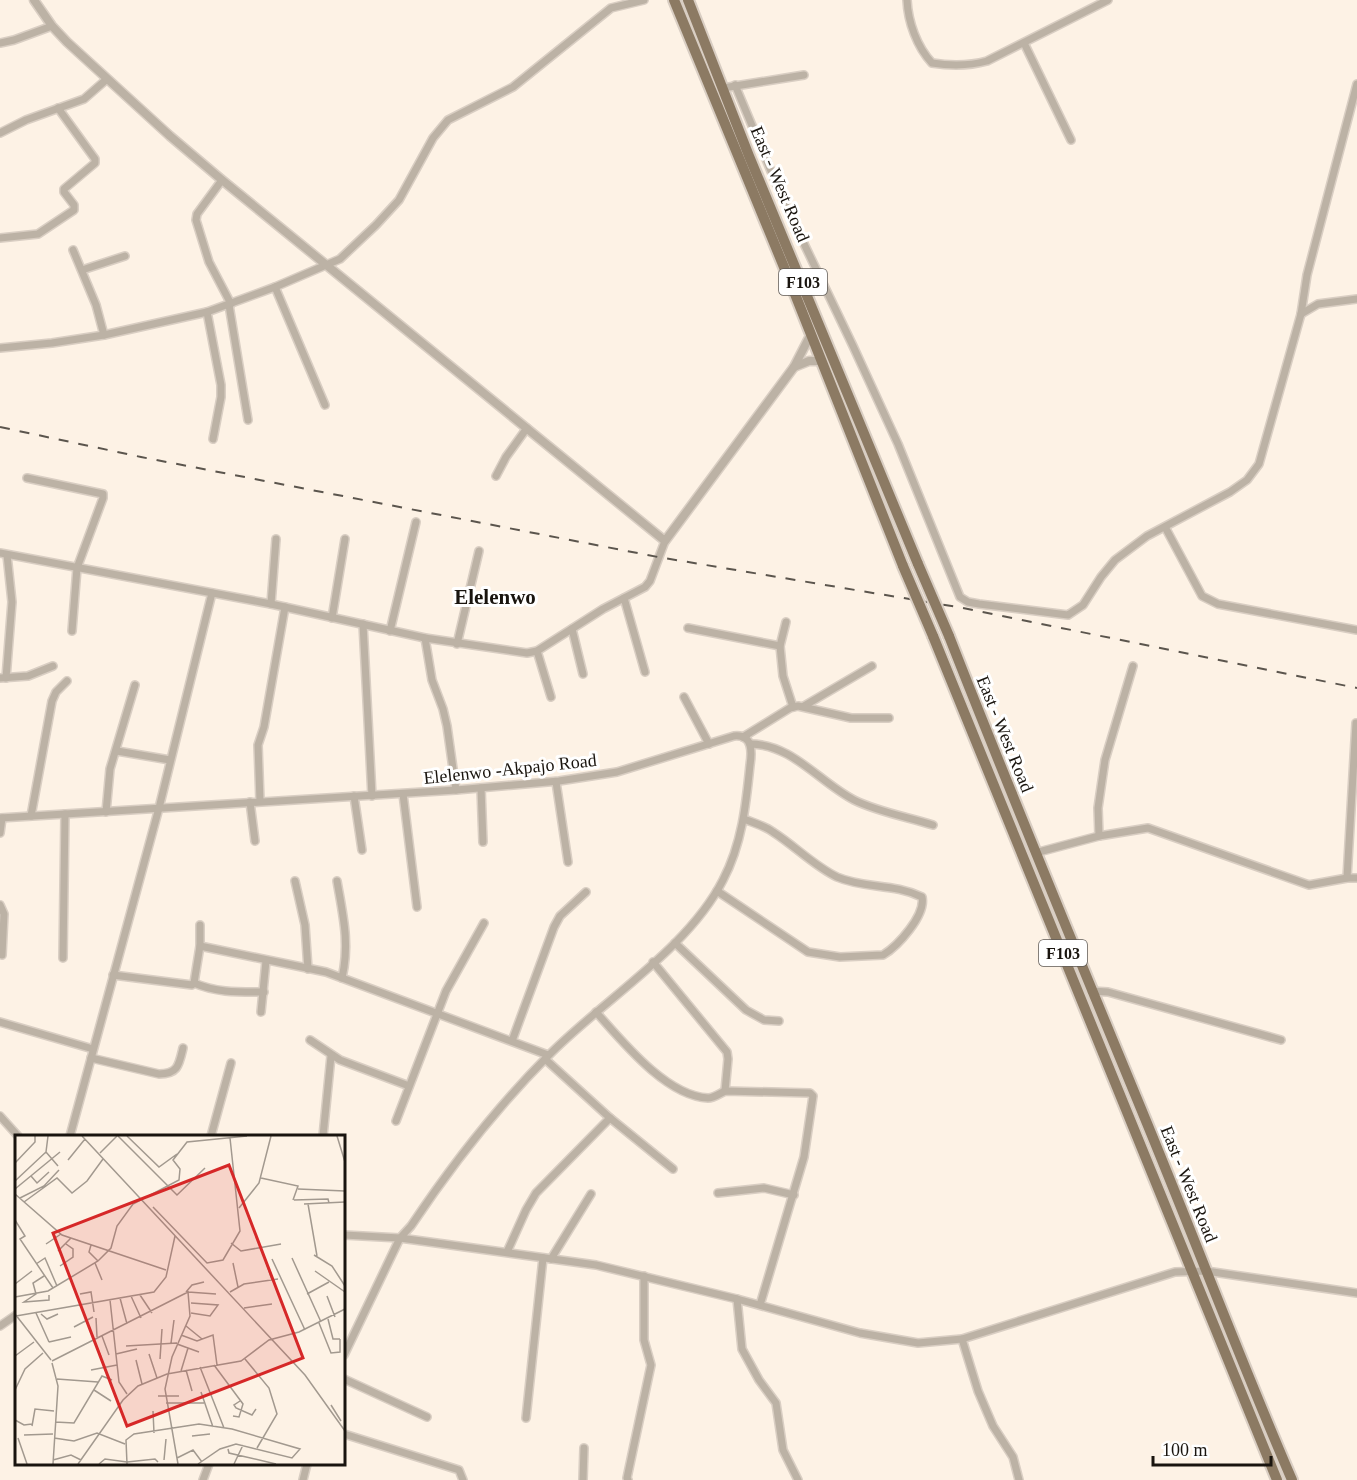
<svg xmlns="http://www.w3.org/2000/svg" width="1357" height="1480" font-family="Georgia,serif">
	<rect width="100%" height="100%" fill="#fdf2e5"/>
	<g fill="none" stroke-linecap="round" stroke-linejoin="round">
		<defs>
			<g id="minor">
				<path d="M907,0C908,22 917,47 932,63C951,66 969,66 987,61L1108,0"/>
				<polyline points="0,43 14,40 52,26"/>
				<polyline points="1024,43 1071,140"/>
				<polyline points="735,85 784,202 853,346 898,444 960,597 968,602 979,604 1068,615 1083,605 1101,577 1115,560 1147,536 1230,492 1247,480 1259,464 1301,314 1307,275 1357,84"/>
				<polyline points="723,88 804,75"/>
				<polyline points="0,133 26,120 84,99 107,79"/>
				<polyline points="222,180 197,214 196,220 209,262 231,304"/>
				<polyline points="0,238 38,234 74,210 74,205 64,192 64,189 95,163 95,159 58,108"/>
				<polyline points="73,250 96,305 104,335"/>
				<polyline points="82,270 125,256"/>
				<polyline points="275,287 325,405"/>
				<polyline points="229,305 248,420"/>
				<polyline points="207,312 221,385 221,397 213,439"/>
				<polyline points="1301,314 1318,304 1357,299"/>
				<polyline points="0,348 52,343 104,335 207,312 275,287 340,259 376,225 399,200 433,138 448,120 513,87 611,8 644,0"/>
				<polyline points="496,476 506,457 527,428"/>
				<polyline points="27,478 103,494 103,498 77,568 72,631"/>
				<polyline points="1165,527 1202,596 1218,604 1357,630"/>
				<polyline points="0,553 271,604 425,638 527,653 537,651 603,609 645,587 650,581 665,541"/>
				<polyline points="624,598 645,672"/>
				<polyline points="271,604 276,539"/>
				<polyline points="332,618 345,539"/>
				<polyline points="786,622 780,646 783,676 793,707"/>
				<polyline points="363,624 372,796"/>
				<polyline points="688,628 780,646"/>
				<polyline points="572,629 583,674"/>
				<polyline points="390,631 416,522"/>
				<polyline points="425,638 432,680 443,709 447,726 456,790"/>
				<polyline points="457,644 479,551"/>
				<polyline points="537,651 551,697"/>
				<polyline points="0,678 28,676 53,666"/>
				<polyline points="6,678 12,602 7,555"/>
				<polyline points="684,697 709,744"/>
				<polyline points="804,706 872,666"/>
				<polyline points="743,737 790,708 798,706 851,718 889,718"/>
				<path d="M750,744C792,744 819,782 854,800C878,812 908,817 933,825"/>
				<polyline points="117,751 170,760"/>
				<polyline points="556,782 568,862"/>
				<polyline points="481,788 483,842"/>
				<polyline points="403,794 417,907"/>
				<polyline points="354,796 362,850"/>
				<polyline points="260,801 258,745 264,727 285,607"/>
				<polyline points="250,802 255,841"/>
				<polyline points="106,812 110,769 135,685"/>
				<polyline points="31,816 52,701 56,692 67,681"/>
				<path d="M0,818L456,790L559,781L617,772L734,736C753,734 752,752 750,765C746,805 742,844 723,880C688,949 603,1000 548,1056C497,1107 451,1166 411,1226L400,1238L344,1355"/>
				<polyline points="0,833 2,818"/>
				<polyline points="1099,836 1098,808 1105,760 1133,666"/>
				<polyline points="1035,853 1099,836 1148,828 1309,885 1347,878 1357,878"/>
				<polyline points="1347,878 1356,723"/>
				<polyline points="295,881 305,925 308,969"/>
				<path d="M337,881C343,916 350,943 342,978"/>
				<path d="M717,891L808,952L840,957L883,955C898,946 926,915 922,897C893,883 865,889 837,877C814,866 795,846 773,832C765,826 754,823 744,819"/>
				<polyline points="0,905 4,914 2,955"/>
				<polyline points="675,943 746,1010 764,1020 779,1021"/>
				<polyline points="200,946 326,972 548,1055"/>
				<polyline points="63,958 65,814"/>
				<polyline points="653,962 727,1052 728,1059 725,1091"/>
				<path d="M113,975L192,985L194,983C217,993 239,992 264,992"/>
				<polyline points="194,983 200,946 200,925"/>
				<polyline points="1091,991 1108,992 1281,1040"/>
				<polyline points="261,1012 266,961"/>
				<path d="M596,1012C622,1041 666,1096 708,1098C714,1098 719,1094 725,1091L810,1093L813,1096L804,1157L760,1305"/>
				<polyline points="0,1022 93,1049"/>
				<polyline points="310,1040 340,1060 409,1086"/>
				<polyline points="512,1041 554,927 560,916 586,892"/>
				<path d="M91,1058L159,1074C178,1074 179,1065 183,1048"/>
				<polyline points="545,1059 610,1118 673,1169"/>
				<polyline points="0,1116 18,1136"/>
				<polyline points="396,1121 446,991 484,923"/>
				<polyline points="70,1136 159,808 212,593"/>
				<polyline points="211,1136 231,1063"/>
				<polyline points="323,1136 331,1056"/>
				<polyline points="718,1193 764,1188 794,1195"/>
				<polyline points="344,1235 400,1238 596,1265 737,1299 860,1333 918,1343 962,1339 1175,1272 1206,1271 1357,1293"/>
				<polyline points="507,1252 526,1210 536,1193 610,1118"/>
				<polyline points="551,1259 591,1194"/>
				<polyline points="737,1299 742,1349 759,1380 776,1403 783,1450 798,1480"/>
				<polyline points="0,1326 16,1315"/>
				<polyline points="962,1339 978,1391 993,1426 1013,1457 1019,1480"/>
				<polyline points="344,1379 427,1417"/>
				<polyline points="526,1418 543,1258"/>
				<polyline points="344,1434 459,1470 463,1480"/>
				<polyline points="203,1480 209,1464"/>
				<polyline points="303,1480 307,1464"/>
				<polyline points="583,1480 584,1448"/>
				<polyline points="628,1480 627,1478 651,1365 644,1340 644,1276"/>
			</g>
			<g id="tertiary">
				<polyline points="34,0 52,26 67,42 170,136 222,180 665,541 794,367 811,334"/>
				<polyline points="794,367 809,361 821,361"/>
			</g>
			<g id="primary">
				<polyline points="674,0 793,289 903,566"/>
				<polyline points="688,0 749,156 918,564"/>
				<polyline points="933,636 1277,1480"/>
				<path d="M949,636C1012,797 1078,956 1144,1116C1194,1237 1240,1360 1292,1480"/>
			</g>
		</defs>
		<!-- minor casing -->
		<use href="#minor" stroke="#d9cec3" stroke-width="10"/>
		<!-- tertiary casing -->
		<use href="#tertiary" stroke="#d9cec3" stroke-width="11"/>
		<!-- primary casing -->
		<use href="#primary" stroke="#d9cec3" stroke-width="14"/>
		<!-- minor -->
		<use href="#minor" stroke="#bcb2a5" stroke-width="7"/>
		<!-- tertiary -->
		<use href="#tertiary" stroke="#bcb2a5" stroke-width="8"/>
		<!-- primary -->
		<use href="#primary" stroke="#8c7a63" stroke-width="10"/>
		<!-- rail -->
		<polyline stroke="#5b554d" stroke-width="2" stroke-dasharray="10 10" stroke-linecap="butt" points="0,427 141,457 658,557 963,608 1357,688"/>
		<defs>
			<g id="primary-bridge">
				<polyline points="918,564 949,636"/>
				<polyline points="903,566 933,636"/>
			</g>
		</defs>
		<!-- primary-bridge casing -->
		<use href="#primary-bridge" stroke="#d9cec3" stroke-width="14" stroke-linecap="butt"/>
		<!-- primary-bridge -->
		<use href="#primary-bridge" stroke="#8c7a63" stroke-width="10"/>
	</g>
	<g text-anchor="middle" stroke-width="6" stroke-linejoin="round" paint-order="stroke">
		<!-- shield labels -->
		<g fill="#fff" stroke="#5e5a56" stroke-width="1.5">
			<rect x="779" y="269" width="48" height="26" rx="4.5"/>
			<rect x="1039" y="940" width="48" height="26" rx="4.5"/>
		</g>
		<g font-size="16" font-weight="bold" fill="#19140e">
			<text x="803" y="288">F103</text>
			<text x="1063" y="959">F103</text>
		</g>
		<!-- street labels -->
		<g font-size="18" fill="#19140e" stroke="#fff">
			<text transform="translate(780 184) rotate(67)" y="6">East - West Road</text>
			<text transform="translate(1005 734) rotate(68)" y="6">East - West Road</text>
			<text transform="translate(510 769) rotate(-6)" y="6">Elelenwo -Akpajo Road</text>
			<text transform="translate(1189 1184) rotate(68)" y="6">East - West Road</text>
		</g>
		<!-- quarter labels -->
		<g font-size="21" font-weight="bold" fill="#19140e" stroke="#fff">
			<text x="495" y="604">Elelenwo</text>
		</g>
	</g>
	<!-- overview -->
	<g transform="translate(15 1135)">
		<rect width="330" height="330" fill="#fdf2e5"/>
		<path fill="none" stroke="#a2998f" stroke-width="1.5" d="M67,1L290,240L330,296M103,1L162,60L190,33M112,1L144,32L162,19M322,1L330,27M31,17L43,31M85,18L102,1M53,25L70,4M0,28L20,7V1M16,41L22,48L34,37M246,43L283,51L278,65M0,46L31,17L33,1M0,54L45,17M283,54L330,56M0,59L47,100L151,135M5,63L29,51L44,35M279,65L313,64L314,68M9,67L42,43L57,58L72,46L88,24M289,69L330,67M293,69L302,121M138,72L192,128L208,125L225,96L215,3M224,73L244,48L256,1M0,85L10,101L5,104L38,153M216,108L226,116L266,109M31,109L46,99M76,110L74,117L83,126M43,116L56,103M299,120L317,131L330,151M277,123L306,187M250,124L257,145M257,124L290,195M80,128L87,145M218,128L223,152M21,129L30,123L42,151M45,131L58,122V114L51,109M300,136L330,157M29,141L18,148L21,159L9,167L34,165V160M0,149L17,136M171,157L177,150L189,147M173,157L201,159M215,157L229,149L263,144M65,159L76,157L79,177M292,159L314,147M125,160L137,178M116,161L126,183M312,161L320,182M0,162L33,156L83,126L96,113L102,91L118,69L164,45L165,34L158,25L172,7L232,1M105,163L112,189M95,165L104,247L112,259M176,168L203,170L195,181L176,178M229,173L257,169M21,178L34,207M0,179L36,225M26,179L32,184L43,179M1,181L139,157L151,142L160,101M81,183L82,202M313,184L318,204H325M304,188L316,218L325,217V204M171,191L187,204M59,192L78,182M166,200L182,206L198,200L202,230M87,201L94,220M79,205L86,222M34,207L56,202M156,208L159,185M162,209L184,217M111,211L162,208M101,219L122,214M134,219L142,243M0,221L19,207M145,224L147,194M230,224L254,253L262,279L242,313M121,225L127,249M37,226L173,157L175,181L157,222L150,254L163,329M37,228L43,251L38,329M199,230L228,269L224,282L218,281M185,232L209,293M76,235L102,230M171,235L177,256M166,236L173,213M42,244L83,247M0,255L10,234L28,218M79,255L96,266M186,257L198,292M143,261H164M225,266L219,270L221,273L237,280L241,274M151,268H189M316,270L326,286M138,276L139,298M0,285L9,290L17,289M40,287L59,288L87,241L97,245M17,291L20,274L39,276M9,300L38,299M177,301L195,299M3,303L12,329M39,303L59,306L82,298L110,309M213,314L214,318L261,329M162,323L178,315L187,327M38,325L56,320L66,325M149,325L151,304M63,329L108,265L123,251L152,239L226,226L254,205L284,197L330,174M84,329L90,324L112,327L140,324L143,327M112,329L111,305L119,299L184,289L217,294L285,314L277,323L221,309L205,314L183,329M219,329L228,310"/>
		<path fill="#d62828" fill-opacity="0.15" stroke="#d62828" stroke-width="3" d="M214,30L288,223L112,291L38,98Z"/>
		<rect width="330" height="330" fill="none" stroke="#19140e" stroke-width="3"/>
	</g>
	<!-- scale -->
	<path d="M1153 1456v9h118v-9" fill="none" stroke="#19140e" stroke-width="3"/>
	<text x="1162" y="1456" font-size="18" fill="#19140e" stroke="#ffffff" stroke-width="4.5" paint-order="stroke">100 m</text>
</svg>
